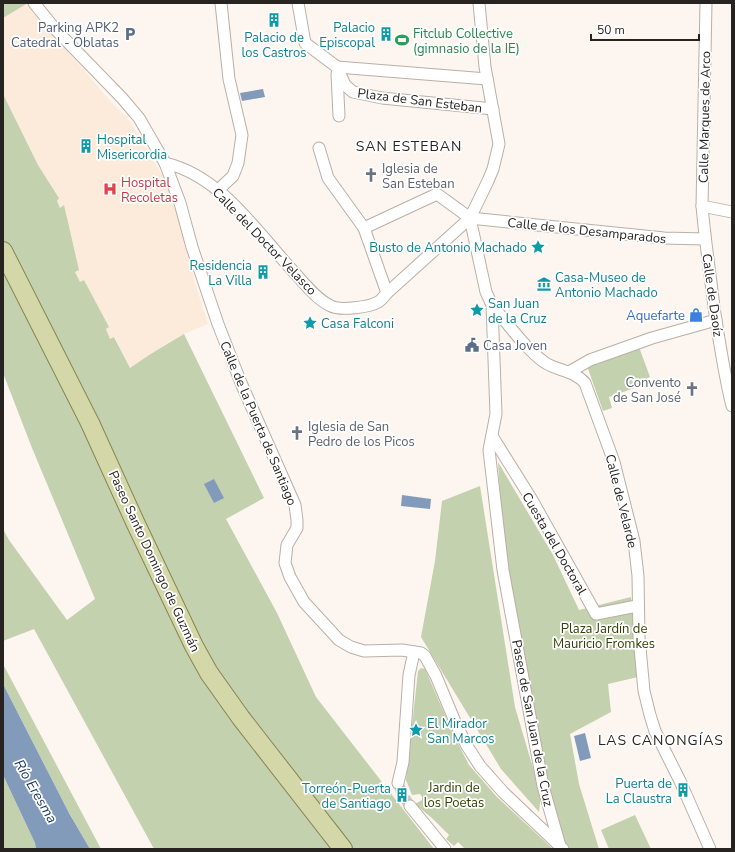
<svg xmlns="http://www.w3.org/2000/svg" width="735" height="852" font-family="'Nunito Sans',sans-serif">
	<rect width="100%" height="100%" fill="#fdf6f0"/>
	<!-- built -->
	<polygon fill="#fceadb" points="28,3 51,32 111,102 130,121 165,180 179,222 195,283 208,324 184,334 149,355 130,368 115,337 110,339 106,329 109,327 84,280 80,282 75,272 63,205 60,208 57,201 59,197 38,165 3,94 3,18"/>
	<!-- green -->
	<g fill="#c4d1ae">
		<polygon points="3,3 28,3 3,18"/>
		<polygon points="3,94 38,165 59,198 57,201 60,208 64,205 79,270 75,272 80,282 84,280 109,327 106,329 110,339 114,337 130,368 149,355 184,334 264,498 226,519 277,613 316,697 434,849 154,849 34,629 3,641 3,529 9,540 67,620 95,599 32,448 3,373"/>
		<polygon points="639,347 650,377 646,379 646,384 609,397 612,408 603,411 587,366"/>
		<polygon points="498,462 553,555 579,610 631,597 638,677 608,684 611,712 570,734 579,784 599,849 568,849 564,845 540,761 533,701 504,556"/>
		<polygon points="480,486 515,707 541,795 539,812 501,769 421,637 435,561 442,501"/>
		<polygon points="3,664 101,849 90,849 68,811 3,684"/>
		<polygon points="421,668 425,669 426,671 454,736 469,765 497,797 553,849 465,849 458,842 454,846 446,839 449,835 433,819 415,804 422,800 422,797 420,794 412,795 406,780 418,671"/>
		<polygon points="3,775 35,843 36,849 3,849"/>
		<polygon points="635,815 651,849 609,849 601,830"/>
	</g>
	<!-- water -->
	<g fill="#839bbb">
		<polygon points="263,89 265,97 242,101 240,93"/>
		<polygon points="214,479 224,498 214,503 204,484"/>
		<polygon points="402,495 431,499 430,509 401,506"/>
		<polygon points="3,684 69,813 90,849 36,849 35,843 3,775"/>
		<polygon points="585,733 591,758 580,761 574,736"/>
	</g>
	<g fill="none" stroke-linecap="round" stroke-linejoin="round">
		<!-- minor-tunnel -->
		<polyline stroke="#d2ccc6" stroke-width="11" stroke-dasharray="11 5.5" stroke-linecap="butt" points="398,783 403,795 410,806"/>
		<defs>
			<g id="minor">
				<polyline points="34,3 56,30 122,98 139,118 165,163 180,203 192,247 218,324 241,383 295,505 297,520 297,528 287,545 285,563 290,577 304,602 339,640 351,647 364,651 402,650 421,653 425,656 436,676 456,724 467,746 480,766 503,792 563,849"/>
				<polyline points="298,3 305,43 337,67 345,85 353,92 382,98 493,109"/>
				<path d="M706,3L702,206C705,240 710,273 714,307C719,340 724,374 732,406"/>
				<polyline points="337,67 487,79"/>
				<polyline points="337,74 339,116"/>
				<polyline points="319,148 328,178 364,228 387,293"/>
				<path d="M165,163C221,176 256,231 293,271C303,282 317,300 331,306C340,311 370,307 378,302C382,300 384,296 387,293L470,218L488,181L493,169L499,144L485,67L479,3"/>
				<polyline points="218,190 233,176 238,163 242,135 229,79 221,3"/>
				<polyline points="702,206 732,212"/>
				<polyline points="470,218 664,238 705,239"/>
				<polyline points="364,228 437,194 470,218 486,292 492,305 496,414 489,450 503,570 543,786 560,846"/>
				<path d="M492,305C508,324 524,347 544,362C557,371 574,370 585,383L614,462L634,541L638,576L639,637L644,691L650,715L655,731L680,781L710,849"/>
				<polyline points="569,372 590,360 652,338 716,320"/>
				<polyline points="492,436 532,500 596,614 637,606"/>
				<polyline points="398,783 403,762 409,675 414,652"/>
				<polyline points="410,806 445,849"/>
			</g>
			<polyline id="primary" points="3,251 90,423 135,522 194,646 209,673 241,718 343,849"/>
		</defs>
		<!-- minor casing -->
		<use href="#minor" stroke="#baafa6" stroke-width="13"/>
		<!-- primary casing -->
		<use href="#primary" stroke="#858651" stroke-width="20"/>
		<!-- minor -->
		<use href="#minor" stroke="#fff" stroke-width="11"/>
		<!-- primary -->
		<use href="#primary" stroke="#d4d7a7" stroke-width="18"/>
	</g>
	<!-- icons -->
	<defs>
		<symbol id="building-bare" viewBox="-9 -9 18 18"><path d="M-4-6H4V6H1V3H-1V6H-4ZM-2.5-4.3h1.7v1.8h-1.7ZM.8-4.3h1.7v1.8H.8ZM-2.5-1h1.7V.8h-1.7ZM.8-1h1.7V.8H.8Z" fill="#0f9aa8" stroke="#fff" stroke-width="2.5" paint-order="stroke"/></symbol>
		<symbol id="parking-bare" viewBox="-9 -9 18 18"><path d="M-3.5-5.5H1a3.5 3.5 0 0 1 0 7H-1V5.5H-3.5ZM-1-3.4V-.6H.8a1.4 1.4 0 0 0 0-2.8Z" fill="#5c6f8a" stroke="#fff" stroke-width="2.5" paint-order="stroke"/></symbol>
		<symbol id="stadium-bare" viewBox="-9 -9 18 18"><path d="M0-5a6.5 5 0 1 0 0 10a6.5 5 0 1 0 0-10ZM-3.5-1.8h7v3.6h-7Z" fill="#2e9e5b" stroke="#fff" stroke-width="2.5" paint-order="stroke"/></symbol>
		<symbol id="church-bare" viewBox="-9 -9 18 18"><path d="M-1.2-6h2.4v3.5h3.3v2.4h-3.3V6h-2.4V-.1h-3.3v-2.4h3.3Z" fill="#6b7280" stroke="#fff" stroke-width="2.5" paint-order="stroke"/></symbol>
		<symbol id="hospital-bare" viewBox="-9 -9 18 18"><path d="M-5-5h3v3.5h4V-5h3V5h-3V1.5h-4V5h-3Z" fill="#e0444e" stroke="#fff" stroke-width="2.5" paint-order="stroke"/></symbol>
		<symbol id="sight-bare" viewBox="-9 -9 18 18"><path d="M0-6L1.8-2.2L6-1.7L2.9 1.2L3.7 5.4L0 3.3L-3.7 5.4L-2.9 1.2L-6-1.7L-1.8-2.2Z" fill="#0f9aa8" stroke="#fff" stroke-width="2.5" paint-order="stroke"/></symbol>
		<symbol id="museum-bare" viewBox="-9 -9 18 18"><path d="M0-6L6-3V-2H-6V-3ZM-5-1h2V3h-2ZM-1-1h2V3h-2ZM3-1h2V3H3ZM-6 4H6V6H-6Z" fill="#0f9aa8" stroke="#fff" stroke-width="2.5" paint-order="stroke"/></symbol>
		<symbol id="shop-bare" viewBox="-9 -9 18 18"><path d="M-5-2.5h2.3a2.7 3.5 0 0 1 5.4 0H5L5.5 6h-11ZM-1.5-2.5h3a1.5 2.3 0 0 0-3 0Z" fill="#3f7fe0" stroke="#fff" stroke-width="2.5" paint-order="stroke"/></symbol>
		<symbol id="civic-bare" viewBox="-9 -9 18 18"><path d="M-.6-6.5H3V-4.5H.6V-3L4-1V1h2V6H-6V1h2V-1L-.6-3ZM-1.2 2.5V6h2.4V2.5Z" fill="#5c6f8a" stroke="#fff" stroke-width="2.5" paint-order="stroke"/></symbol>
	</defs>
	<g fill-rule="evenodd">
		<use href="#building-bare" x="264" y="10" width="20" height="20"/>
		<use href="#parking-bare" x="120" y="24" width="20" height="20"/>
		<use href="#building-bare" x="376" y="24" width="20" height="20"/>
		<use href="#stadium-bare" x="392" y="30" width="20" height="20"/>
		<use href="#building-bare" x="76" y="136" width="20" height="20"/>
		<use href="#church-bare" x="361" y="165" width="20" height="20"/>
		<use href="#hospital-bare" x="100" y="179" width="20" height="20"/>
		<use href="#sight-bare" x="528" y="237" width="20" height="20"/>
		<use href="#building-bare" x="253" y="262" width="20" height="20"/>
		<use href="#museum-bare" x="534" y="274" width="20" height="20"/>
		<use href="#sight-bare" x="467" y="300" width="20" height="20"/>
		<use href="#shop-bare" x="686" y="305" width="20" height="20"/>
		<use href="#sight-bare" x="300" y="313" width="20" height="20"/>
		<use href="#civic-bare" x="462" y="335" width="20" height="20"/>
		<use href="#church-bare" x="682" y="379" width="20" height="20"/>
		<use href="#church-bare" x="287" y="423" width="20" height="20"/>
		<use href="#sight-bare" x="406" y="720" width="20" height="20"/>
		<use href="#building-bare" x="673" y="780" width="20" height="20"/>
		<use href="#building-bare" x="392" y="785" width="20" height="20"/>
	</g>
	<g text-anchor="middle" stroke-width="3.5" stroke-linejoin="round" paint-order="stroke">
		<!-- service labels -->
		<g font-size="13" fill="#4e5e75" stroke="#fff" text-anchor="end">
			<text x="119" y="32">Parking APK2<tspan x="119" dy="15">Catedral - Oblatas</tspan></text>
			<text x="483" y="350" text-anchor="start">Casa Joven</text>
		</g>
		<!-- culture labels -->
		<g font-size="13" fill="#0d838f" stroke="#fff" text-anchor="end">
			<text x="375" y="32">Palacio<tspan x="375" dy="15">Episcopal</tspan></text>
			<text x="274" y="42" text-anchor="middle">Palacio de<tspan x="274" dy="15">los Castros</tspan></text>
			<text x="97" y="144" text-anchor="start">Hospital<tspan x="97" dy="15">Misericordia</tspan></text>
			<text x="527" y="252">Busto de Antonio Machado</text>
			<text x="252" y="270">Residencia<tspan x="252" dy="15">La Villa</tspan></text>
			<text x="555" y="282" text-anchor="start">Casa-Museo de<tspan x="555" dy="15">Antonio Machado</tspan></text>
			<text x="488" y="308" text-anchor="start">San Juan<tspan x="488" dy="15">de la Cruz</tspan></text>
			<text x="321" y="328" text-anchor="start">Casa Falconi</text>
			<text x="427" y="728" text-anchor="start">El Mirador<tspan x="427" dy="15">San Marcos</tspan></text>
			<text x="672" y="788">Puerta de<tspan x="672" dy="15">La Claustra</tspan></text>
			<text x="391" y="793">Torreón-Puerta<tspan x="391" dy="15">de Santiago</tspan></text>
		</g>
		<!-- leisure labels -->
		<g font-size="13" fill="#27864d" stroke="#fff" text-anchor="start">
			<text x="413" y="38">Fitclub Collective<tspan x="413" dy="15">(gimnasio de la IE)</tspan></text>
		</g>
		<!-- street labels -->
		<g font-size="13" fill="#272320" stroke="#fff">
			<text transform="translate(420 100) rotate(7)" y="5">Plaza de San Esteban</text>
			<text transform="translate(704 117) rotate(-89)" y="5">Calle Marques de Arco</text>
			<text transform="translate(587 230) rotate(6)" y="5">Calle de los Desamparados</text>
			<text transform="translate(265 241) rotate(46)" y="5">Calle del Doctor Velasco</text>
			<text transform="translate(713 295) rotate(82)" y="5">Calle de Daoíz</text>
			<text transform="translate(259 423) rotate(67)" y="5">Calle de la Puerta de Santiago</text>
			<text transform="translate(622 501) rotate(76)" y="5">Calle de Velarde</text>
			<text transform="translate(555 543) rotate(60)" y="5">Cuesta del Doctoral</text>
			<text transform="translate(155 561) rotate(65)" y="5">Paseo Santo Domingo de Guzmán</text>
			<text transform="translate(533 723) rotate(79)" y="5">Paseo de San Juan de la Cruz</text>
		</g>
		<!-- worship labels -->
		<g font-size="13" fill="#5b616d" stroke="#fff" text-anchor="start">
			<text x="382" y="173">Iglesia de<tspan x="382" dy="15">San Esteban</tspan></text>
			<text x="681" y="387" text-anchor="end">Convento<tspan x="681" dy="15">de San José</tspan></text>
			<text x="308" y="431">Iglesia de San<tspan x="308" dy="15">Pedro de los Picos</tspan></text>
		</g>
		<!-- health labels -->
		<g font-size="13" fill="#be3a42" stroke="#fff" text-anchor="start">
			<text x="121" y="187">Hospital<tspan x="121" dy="15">Recoletas</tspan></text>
		</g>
		<!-- shop labels -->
		<g font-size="13" fill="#366cbe" stroke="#fff" text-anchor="end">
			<text x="685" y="320">Aquefarte</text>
		</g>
		<!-- park labels -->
		<g font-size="13" fill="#304001" stroke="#fff">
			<text x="604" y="633">Plaza Jardín de<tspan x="604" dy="15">Mauricio Fromkes</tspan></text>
			<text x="454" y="792">Jardin de<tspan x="454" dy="15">los Poetas</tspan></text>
		</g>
		<!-- neighbourhood labels -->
		<g font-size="14" letter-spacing="1" fill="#272320" stroke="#fff">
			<text x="409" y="151">SAN ESTEBAN</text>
			<text x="661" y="745">LAS CANONGÍAS</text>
		</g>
		<!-- water labels -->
		<g font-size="14" font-style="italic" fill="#193a65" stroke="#fff">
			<text transform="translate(36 791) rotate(60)" y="5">Río Eresma</text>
		</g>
	</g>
	<!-- border -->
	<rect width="735" height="852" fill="none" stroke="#272320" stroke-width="8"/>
	<!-- scale -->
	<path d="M591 34v6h108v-6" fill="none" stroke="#272320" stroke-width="2"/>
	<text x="597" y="34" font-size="12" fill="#272320" stroke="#ffffff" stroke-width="3" paint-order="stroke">50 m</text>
</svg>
